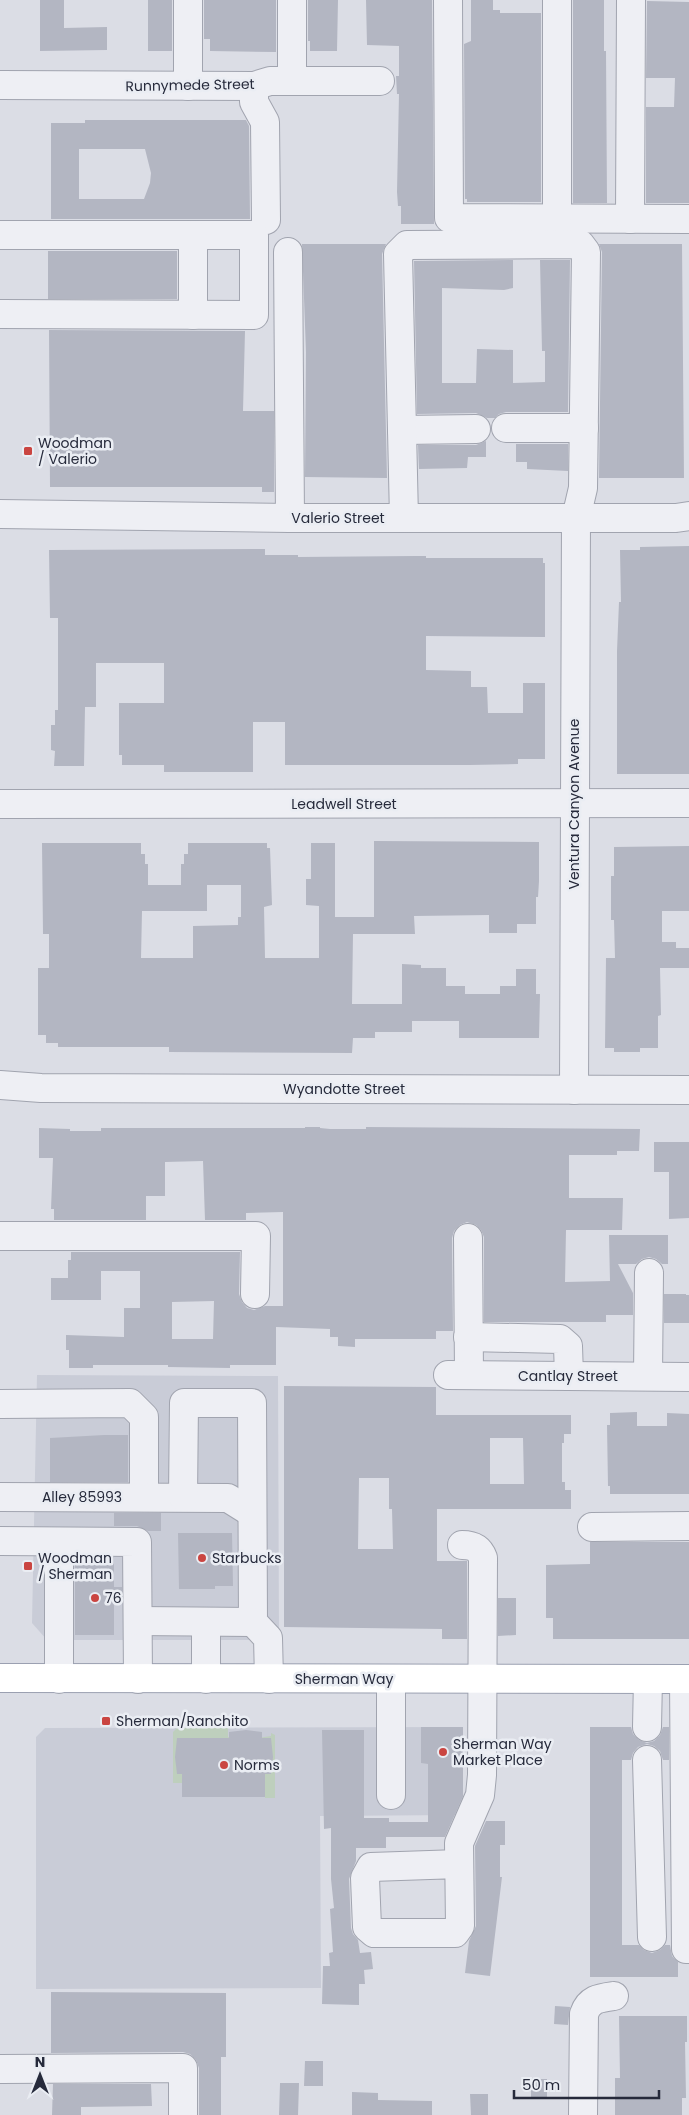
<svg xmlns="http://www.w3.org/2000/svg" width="689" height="2115" font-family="Poppins,sans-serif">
	<rect width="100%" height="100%" fill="#dbdde5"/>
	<!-- built -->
	<g fill="#c9ccd7">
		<polygon points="37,1375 278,1376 279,1640 47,1640 32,1623"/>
		<polygon points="463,1727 463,1810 458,1815 320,1816 321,1988 36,1989 36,1737 45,1728"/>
	</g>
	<!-- green -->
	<g fill="#becfbd">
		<polygon points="228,1727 228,1737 233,1738 182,1770 182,1783 173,1783 173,1732 177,1728"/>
		<polygon points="271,1733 275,1735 275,1798 265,1798 265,1770 258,1738 271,1736"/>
	</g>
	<!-- building -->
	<g fill="#b3b6c2" fill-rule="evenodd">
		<polygon points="40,0 64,0 64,28 107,27 107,50 40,51"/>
		<rect x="148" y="0" width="24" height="51"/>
		<polygon points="204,0 276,0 276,52 210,51 210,39 204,39"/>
		<polygon points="308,0 338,0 337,51 310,51 310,41 308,41"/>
		<polygon points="366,0 432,0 434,224 401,224 401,206 398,206 397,192 399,94 397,94 396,76 399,76 399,46 367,45"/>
		<polygon points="471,0 493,0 493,10 500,10 500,13 541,13 541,202 467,202 467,199 465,199 464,44 471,41"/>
		<polygon points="573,0 604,0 604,51 606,51 607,203 573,203"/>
		<polygon points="647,1 689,2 689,203 646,203 646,107 674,107 675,78 646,78"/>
		<path d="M85,120H246L249,126L250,219H51V123H85ZM79,149H145L151,173L150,183L144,199H79Z"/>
		<polygon points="302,244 386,244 382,254 387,478 305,477 306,352"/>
		<polygon points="599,244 682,244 684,478 599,478 602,252"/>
		<rect x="48" y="251" width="129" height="48"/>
		<polygon points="513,260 513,288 504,290 442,288 442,383 476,383 477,349 513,350 513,383 545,382 545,351 542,351 540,260 570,260 568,412 506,412 499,414 495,418 487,418 476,413 417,414 414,261"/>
		<polygon points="49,330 245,331 243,411 274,411 274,492 262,492 262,487 50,487"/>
		<polygon points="486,441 486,457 468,457 467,468 419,469 418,445 476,445"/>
		<polygon points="516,444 568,444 568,471 527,469 527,462 516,462"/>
		<polygon points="689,546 689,774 617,774 617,651 619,602 621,602 620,550 640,550 640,547"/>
		<polygon points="265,549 265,555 298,555 298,557 415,556 426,556 426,558 543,558 543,563 545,563 545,637 426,636 426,670 471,671 471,687 487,687 488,713 523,713 523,683 545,683 545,759 518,759 518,764 469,765 285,765 285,722 253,722 253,772 164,772 164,765 122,765 122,755 119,755 119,703 164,703 164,663 96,663 96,707 85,707 84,766 54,766 55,751 51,750 51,725 55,725 55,710 58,710 58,618 50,618 49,550"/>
		<path d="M374,841L539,842V881L538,897H536V924H517V933H489V915L414,916L415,934H353L352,1004H402V964L421,965V968H446V986H465V994H500V986H516V969H536V994H540L539,1038H459V1021H412V1032H375V1038H353L352,1053L169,1052V1047H58V1043H46V1035H38V968H49V934H43L42,843H141V854H145V864H148V885H181V864H184V854H188V843H267V848H270L272,905L264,907L265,958H319V906L306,905V879H311V843H335V917H374ZM207,885H241V917H238V925L193,926V958H141L142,911H207Z"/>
		<polygon points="689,846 689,911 662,911 662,942 676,942 676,948 689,948 689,968 660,968 661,1015 658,1016 658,1048 640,1048 640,1052 614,1052 614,1048 605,1048 606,958 615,958 614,920 611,920 611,876 614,876 614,847"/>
		<path d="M305,1127H320V1128L330,1129H366V1127L640,1129L639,1151H617V1155H569V1198H623L622,1230H566L565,1282L610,1281L609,1235H668V1264H662L656,1259L649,1257L642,1259L636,1264H618L633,1293V1315H606V1322H484V1237L481,1230L476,1225L467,1222L460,1225L454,1231L452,1238L453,1331H436V1339H355V1347L338,1346V1337H330V1329L276,1327V1365H230V1368L168,1367V1365H93V1368H69V1350H66V1335L124,1337V1308H140V1271H101V1300H51V1278H68V1260H71V1252H240L239,1294L242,1302L247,1308L254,1310L265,1306H283V1212L246,1213V1220H205L203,1161L165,1162V1196H146V1220H54V1209H51L53,1158H39V1128L70,1129V1131H101V1128H305ZM214,1301L213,1339H172V1302Z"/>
		<polygon points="654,1142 689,1142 689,1218 669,1219 669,1172 654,1172"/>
		<polygon points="664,1294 686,1294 686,1295 689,1295 689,1323 664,1323"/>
		<path d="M284,1386L436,1387V1415H571V1434H564V1443H562V1482H565V1490H571V1509H437V1561H467V1639H442V1629L284,1627ZM490,1438H523L524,1484H490ZM359,1478H389V1509H392L393,1549H358Z"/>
		<polygon points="637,1412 637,1426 667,1426 667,1413 689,1414 689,1494 610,1494 610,1486 608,1486 607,1425 610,1425 610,1413"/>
		<polygon points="104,1435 128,1435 128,1482 50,1482 50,1438"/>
		<polygon points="114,1513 161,1513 161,1531 148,1531 137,1526 114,1526"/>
		<polygon points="178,1533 232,1533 233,1586 215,1586 215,1589 179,1589"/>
		<polygon points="590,1542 689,1542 689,1639 553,1639 553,1618 546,1618 546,1565 590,1564"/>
		<polygon points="75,1557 114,1557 114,1587 122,1587 122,1603 114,1603 114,1635 75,1635"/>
		<polygon points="498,1598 516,1598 516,1635 498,1636"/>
		<polygon points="421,1727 463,1727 463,1796 445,1837 386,1837 386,1848 356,1848 356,1861 349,1879 351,1928 353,1934 358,1940 360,1953 371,1952 373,1969 364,1970 365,1984 359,1984 359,2005 322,2004 323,1966 330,1966 329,1953 333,1952 330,1909 334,1908 331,1879 331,1828 324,1829 322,1730 364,1730 364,1818 389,1818 389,1822 428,1822 428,1764 421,1763"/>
		<polygon points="590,1727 631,1727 633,1734 639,1740 647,1743 654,1741 660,1735 663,1727 669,1727 669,1760 663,1760 660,1751 654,1746 647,1744 638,1747 633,1753 631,1760 622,1760 622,1945 639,1945 644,1950 652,1953 660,1950 665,1945 670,1945 672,1956 678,1962 678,1977 590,1977"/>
		<polygon points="246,1730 262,1732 262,1738 271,1738 273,1757 271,1774 265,1774 265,1797 182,1797 182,1774 177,1774 175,1757 177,1738 229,1738 229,1732"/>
		<polygon points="486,1821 505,1821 505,1845 500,1845 500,1877 502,1877 490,1976 465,1973 469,1941 476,1926 475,1846"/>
		<polygon points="51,1992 226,1993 226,2057 221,2057 221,2115 199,2115 199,2068 196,2060 190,2054 183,2052 51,2053"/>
		<polygon points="555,2006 570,2007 568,2025 554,2024"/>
		<polygon points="619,2016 687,2016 687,2042 685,2042 686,2098 682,2098 682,2115 615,2115 615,2078 620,2078"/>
		<polygon points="305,2061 323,2061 323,2086 304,2086"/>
		<rect x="531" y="2079" width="16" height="19"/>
		<polygon points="280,2083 299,2083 298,2115 279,2115"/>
		<polygon points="53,2084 151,2084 152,2106 81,2107 81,2115 52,2115"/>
		<polygon points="352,2092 378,2093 378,2100 432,2101 432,2115 352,2115"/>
		<polygon points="470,2094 488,2094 488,2115 471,2115"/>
	</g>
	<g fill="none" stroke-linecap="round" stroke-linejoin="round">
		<defs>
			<g id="minor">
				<polyline points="188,0 188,86"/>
				<polyline points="292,0 292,81"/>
				<polyline points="448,0 449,218 689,219"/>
				<polyline points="557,0 557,219"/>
				<polyline points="0,85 254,86 270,81 380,81"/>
				<polyline points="254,86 254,102 265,122 266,220"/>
				<polyline points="630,219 631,0"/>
				<polyline points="0,235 254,235 254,315 0,314"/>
				<polyline points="193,235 193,315"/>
				<polyline points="288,252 290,518"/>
				<polyline points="506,428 584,428"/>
				<polyline points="402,430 476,429"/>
				<polyline points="0,514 290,518 676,518 689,516"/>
				<polyline points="404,518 398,254 407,245 580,244 586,252 583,488 576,518 574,1090"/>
				<polyline points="0,804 689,803"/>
				<polyline points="0,1085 41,1088 689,1090"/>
				<polyline points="0,1236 256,1236 255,1294"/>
				<polyline points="468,1238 469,1375"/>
				<polyline points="468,1337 560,1339 568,1346 569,1376"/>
				<polyline points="448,1375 689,1377"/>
				<polyline points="648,1376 649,1273"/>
				<polyline points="0,1404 130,1403 144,1417 144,1497"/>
				<polyline points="0,1497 228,1498 252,1513"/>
				<polyline points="183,1497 184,1403 252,1403 253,1622 268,1638 269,1679"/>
				<polyline points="592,1527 689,1526"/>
				<polyline points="0,1541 137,1542 138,1679"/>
				<polyline points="59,1542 59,1679"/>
				<polyline points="138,1621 253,1622"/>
				<polyline points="206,1622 206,1679"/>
				<polyline points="684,1679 686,1949 689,1949"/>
				<polyline points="647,1727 648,1679"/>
				<polyline points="647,1760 652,1937"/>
				<polyline points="391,1795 391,1679"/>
				<path d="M459,1864L371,1867L365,1878L367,1927L374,1933H455L460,1926L459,1843L480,1795L482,1775L483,1558C479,1547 472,1545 462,1545"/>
				<polyline points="0,2069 183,2068 183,2115"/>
				<path d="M583,2115L584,2014C589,1999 599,1998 614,1996"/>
			</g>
			<polyline id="major" points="0,1678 689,1679"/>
		</defs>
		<!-- minor casing -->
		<use href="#minor" stroke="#a1a4af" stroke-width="30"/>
		<!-- major casing -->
		<use href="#major" stroke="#9ba0b1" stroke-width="30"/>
		<!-- minor -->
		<use href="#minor" stroke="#eeeff4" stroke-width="28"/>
		<!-- major -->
		<use href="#major" stroke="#fff" stroke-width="28"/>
	</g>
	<!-- markers -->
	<g fill="#ca4541" stroke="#eaedf3" stroke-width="2">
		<rect x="23" y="446" width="10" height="10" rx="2.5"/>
		<circle cx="202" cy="1558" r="5"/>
		<rect x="23" y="1561" width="10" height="10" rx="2.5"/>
		<circle cx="95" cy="1598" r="5"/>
		<rect x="101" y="1716" width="10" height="10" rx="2.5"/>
		<circle cx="443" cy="1752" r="5"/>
		<circle cx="224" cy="1765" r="5"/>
	</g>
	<g text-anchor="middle" stroke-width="5" stroke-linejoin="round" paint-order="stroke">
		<!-- street labels -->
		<g font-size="14" fill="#262a3b" stroke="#eaedf3">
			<text transform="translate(190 85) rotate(-1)" y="5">Runnymede Street</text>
			<text x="338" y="523">Valerio Street</text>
			<text x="344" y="809">Leadwell Street</text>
			<text transform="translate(574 804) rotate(-90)" y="5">Ventura Canyon Avenue</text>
			<text x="344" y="1094">Wyandotte Street</text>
			<text x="568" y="1381">Cantlay Street</text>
			<text x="82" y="1502">Alley 85993</text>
			<text x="344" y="1684">Sherman Way</text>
		</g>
		<!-- poi labels -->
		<g font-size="14" fill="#262a3b" stroke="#eaedf3" text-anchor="start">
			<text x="38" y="448">Woodman<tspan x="38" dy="16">/ Valerio</tspan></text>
			<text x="38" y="1563">Woodman<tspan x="38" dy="16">/ Sherman</tspan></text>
			<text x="212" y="1563">Starbucks</text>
			<text x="105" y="1603">76</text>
			<text x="116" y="1726">Sherman/Ranchito</text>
			<text x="453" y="1749">Sherman Way<tspan x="453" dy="16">Market Place</tspan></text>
			<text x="234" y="1770">Norms</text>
		</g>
	</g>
	<!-- north arrow -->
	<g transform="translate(40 2075)" stroke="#eaedf3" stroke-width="4" paint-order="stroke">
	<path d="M0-4L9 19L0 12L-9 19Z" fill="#262a3b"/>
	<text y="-8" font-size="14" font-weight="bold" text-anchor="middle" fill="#262a3b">N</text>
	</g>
	<!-- scale -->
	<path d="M514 2090v8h145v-8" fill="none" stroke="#262a3b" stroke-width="2.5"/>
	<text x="522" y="2090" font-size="15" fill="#262a3b" stroke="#eaedf3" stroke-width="4" paint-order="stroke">50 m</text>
</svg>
